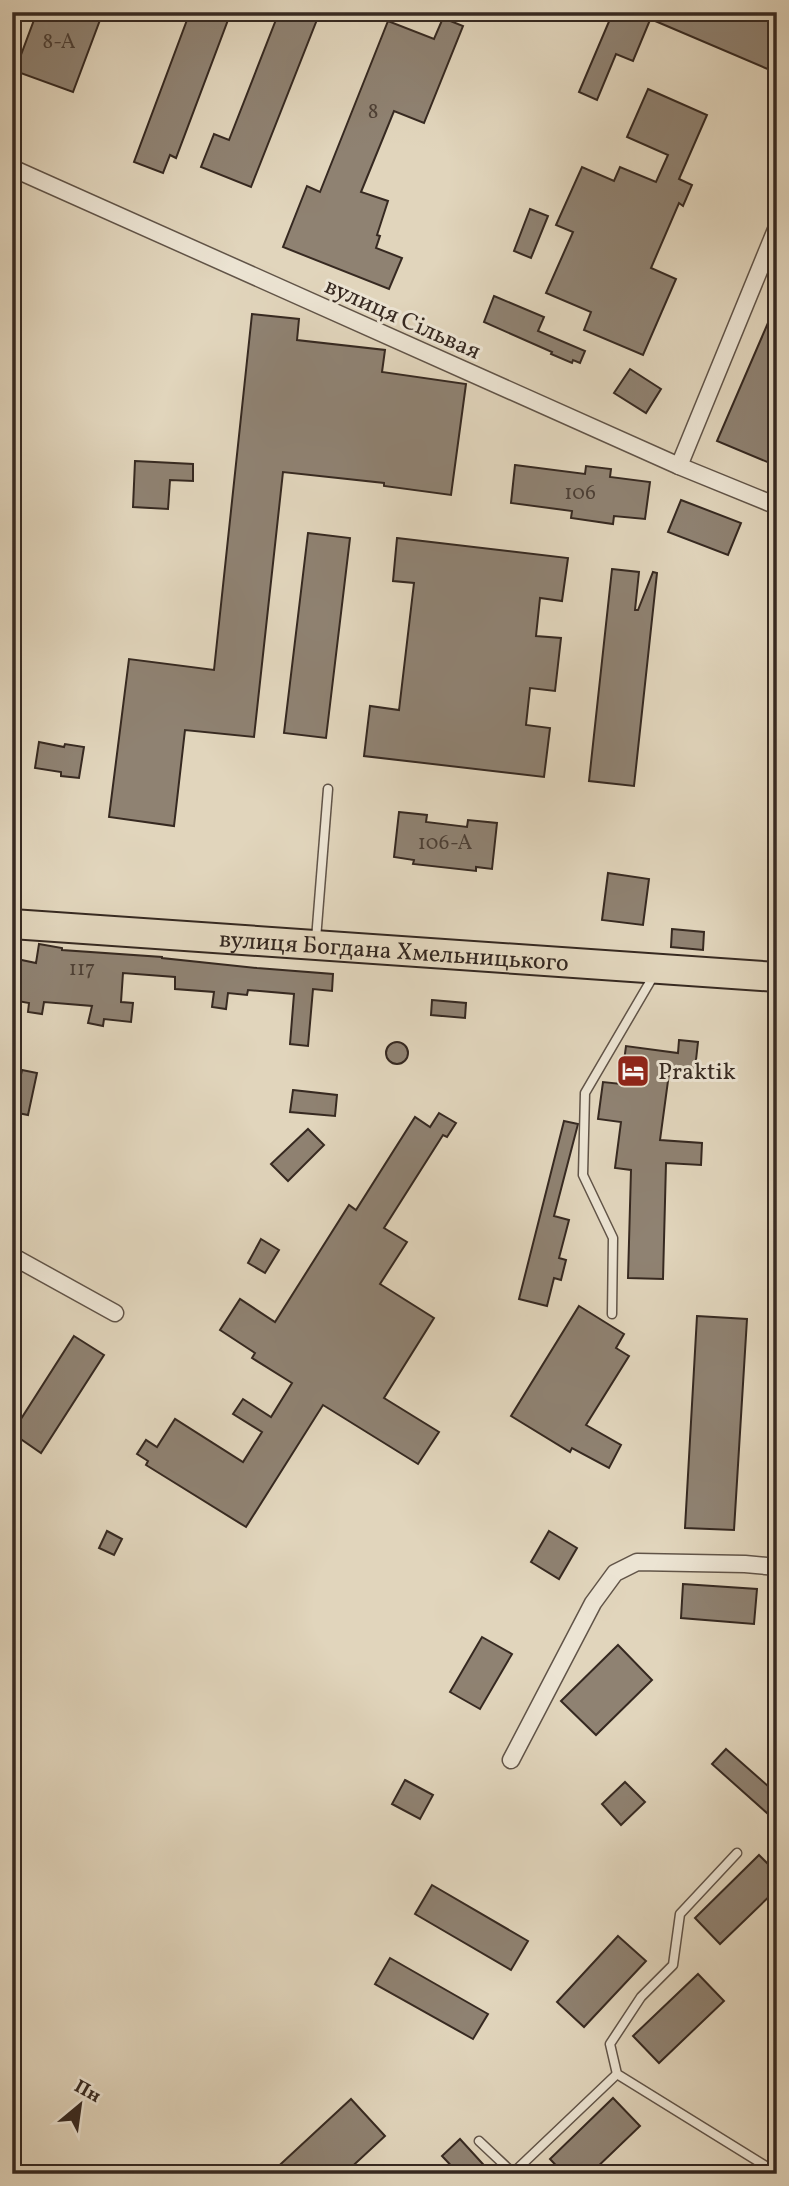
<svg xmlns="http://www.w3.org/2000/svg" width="789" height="2186" font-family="Vollkorn,serif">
	<rect width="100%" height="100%" fill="#e1d5bc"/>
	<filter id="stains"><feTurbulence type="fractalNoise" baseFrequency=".00286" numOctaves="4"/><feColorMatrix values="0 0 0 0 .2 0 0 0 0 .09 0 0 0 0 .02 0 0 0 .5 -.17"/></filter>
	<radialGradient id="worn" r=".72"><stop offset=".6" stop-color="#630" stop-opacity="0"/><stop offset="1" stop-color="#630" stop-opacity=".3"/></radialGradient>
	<!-- building -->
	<g fill="#8f8272" stroke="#362921" stroke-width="2">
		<polygon points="37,12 103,12 73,92 15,71"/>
		<polygon points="190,12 231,12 176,158 170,155 163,173 134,162"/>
		<polygon points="279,12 320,12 251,187 201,167 214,134 229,140"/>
		<polygon points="613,12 632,12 650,20 633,61 616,54 597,100 579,92"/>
		<polygon points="634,12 777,12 777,31 773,41 777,43 777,73"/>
		<polygon points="443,18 463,26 424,123 394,111 361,192 388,201 377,235 380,236 376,248 402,258 389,289 283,247 307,186 320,192 388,21 434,39"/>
		<polygon points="648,89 707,115 679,179 692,185 683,206 679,203 651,268 676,279 643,355 584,330 591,312 546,293 573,232 556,225 582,167 614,181 620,167 656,182 668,155 627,137"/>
		<polygon points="530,209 548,216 531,258 514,251"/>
		<polygon points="494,296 544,317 538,331 585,351 580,363 573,360 572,363 551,354 552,352 484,322"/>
		<polygon points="777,302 777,393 769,410 777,413 777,466 717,441"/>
		<polygon points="252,314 299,319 297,340 385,350 382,372 466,384 451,495 384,486 384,483 283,472 254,737 185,730 174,826 109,817 129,659 214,670"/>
		<polygon points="630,369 661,389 646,413 614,393"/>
		<polygon points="135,461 193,464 193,481 170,480 168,509 133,507"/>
		<polygon points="515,465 585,474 586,466 611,469 610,477 650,482 645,519 614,516 613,524 571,518 572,511 511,503"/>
		<polygon points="681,500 741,523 728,555 668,532"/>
		<polygon points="308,533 350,538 326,738 284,733"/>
		<polygon points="397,538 568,558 562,601 540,598 536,636 561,638 555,691 530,688 526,725 550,728 544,777 364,756 370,706 399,710 414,583 393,581"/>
		<polygon points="612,569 639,572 635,610 638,610 653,572 657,573 634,786 589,781"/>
		<polygon points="39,742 64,747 65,744 84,747 79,778 61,776 61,772 35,768"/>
		<polygon points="399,812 427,815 426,822 467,827 468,820 497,823 492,869 476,867 476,871 413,864 414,860 394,857"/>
		<polygon points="608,873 649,879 643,925 602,920"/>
		<polygon points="672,929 704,932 703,950 671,947"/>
		<polygon points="39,944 62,948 62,950 162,957 162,958 257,968 333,974 332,991 313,989 308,1046 290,1044 294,994 248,990 247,995 228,993 226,1009 212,1007 214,992 175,989 175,977 123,973 121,1002 133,1003 131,1022 104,1019 103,1026 88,1023 92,1006 44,1002 42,1014 28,1012 29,1003 12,1000 12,958 36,963"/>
		<polygon points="432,1000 466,1003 465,1018 431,1015"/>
		<polygon points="679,1040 698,1042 695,1069 670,1066 660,1140 702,1143 701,1165 666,1163 663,1279 628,1278 631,1170 615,1168 621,1122 598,1119 603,1082 621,1084 626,1046 678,1053"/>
		<circle cx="397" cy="1053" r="11"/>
		<polygon points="22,1070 37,1073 28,1115 13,1112"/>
		<polygon points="293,1090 337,1095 335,1116 290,1112"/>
		<polygon points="439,1113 456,1123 447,1137 443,1135 384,1228 407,1242 380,1284 434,1318 384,1398 439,1432 418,1464 323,1405 246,1527 146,1465 148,1461 137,1454 146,1440 157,1447 175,1419 243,1462 262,1432 233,1414 243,1399 271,1417 292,1383 252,1358 255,1353 220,1330 240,1299 275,1322 349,1205 356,1210 415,1117 430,1127"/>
		<polygon points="564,1121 578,1124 554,1216 569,1220 559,1258 566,1260 561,1280 554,1278 547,1306 519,1299"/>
		<polygon points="308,1129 324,1145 288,1181 271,1164"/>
		<polygon points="261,1239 279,1250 265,1273 248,1263"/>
		<polygon points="579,1306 624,1334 616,1348 629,1356 586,1425 621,1445 609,1468 572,1448 570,1452 511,1416"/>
		<polygon points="697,1316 747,1319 734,1530 685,1528"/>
		<polygon points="74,1336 104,1355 41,1453 12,1433"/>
		<polygon points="107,1531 122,1539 114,1555 99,1548"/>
		<polygon points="549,1531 577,1548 559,1579 531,1562"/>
		<polygon points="683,1584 757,1589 754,1624 681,1618"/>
		<polygon points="482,1637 512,1654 480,1709 450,1692"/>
		<polygon points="618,1645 652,1680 596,1735 561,1701"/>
		<polygon points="726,1749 777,1794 777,1822 712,1764"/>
		<polygon points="405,1780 433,1795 420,1819 392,1804"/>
		<polygon points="625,1782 645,1802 621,1825 602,1804"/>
		<polygon points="759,1855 777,1873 777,1889 720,1944 695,1918"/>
		<polygon points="432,1885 528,1941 511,1970 415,1914"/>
		<polygon points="618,1936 646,1961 584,2027 557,2002"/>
		<polygon points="390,1958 488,2014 473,2039 375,1984"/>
		<polygon points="698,1974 724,2001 659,2063 633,2036"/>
		<polygon points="613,2098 640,2126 590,2174 564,2174 550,2159"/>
		<polygon points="351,2099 385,2136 344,2174 270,2174"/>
		<polygon points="460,2139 492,2174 459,2174 442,2156"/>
	</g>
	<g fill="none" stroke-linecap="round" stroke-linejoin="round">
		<defs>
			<g id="lane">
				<polyline points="316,939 328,789"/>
				<polyline points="612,1314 613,1238 583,1175 585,1093 654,975"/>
				<polyline points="737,1853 680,1914 673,1965 641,1997 610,2044 617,2074 777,2173"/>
				<polyline points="479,2141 513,2173 617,2074"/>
			</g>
			<g id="street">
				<polyline points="12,168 679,466 777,506"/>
				<polyline points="679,466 777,227"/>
				<polyline points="12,1256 115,1313"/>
				<polyline points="511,1760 593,1603 615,1573 637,1562 745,1564 777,1567"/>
			</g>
			<g id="highway">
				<path id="s1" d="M12,924L777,977"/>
			</g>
		</defs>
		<!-- lane casing -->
		<use href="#lane" stroke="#615448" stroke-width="11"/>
		<!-- street casing -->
		<use href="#street" stroke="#615448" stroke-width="19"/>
		<!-- highway casing -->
		<use href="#highway" stroke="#362921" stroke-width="32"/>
		<!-- lane -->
		<use href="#lane" stroke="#ece4d3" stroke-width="8"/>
		<!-- street -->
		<use href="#street" stroke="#ece4d3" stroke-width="16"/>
		<!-- highway -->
		<use href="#highway" stroke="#e1d5bc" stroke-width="28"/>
	</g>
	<!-- icons -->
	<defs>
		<symbol id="hotel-square" viewBox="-11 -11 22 22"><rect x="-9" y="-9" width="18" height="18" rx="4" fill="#8f2418" stroke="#ece4d3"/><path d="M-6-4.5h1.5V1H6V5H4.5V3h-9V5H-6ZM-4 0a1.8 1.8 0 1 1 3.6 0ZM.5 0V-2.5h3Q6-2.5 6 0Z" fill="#fff"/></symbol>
	</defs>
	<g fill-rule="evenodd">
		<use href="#hotel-square" x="614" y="1052" width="38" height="38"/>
	</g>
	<g text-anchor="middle" stroke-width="6" stroke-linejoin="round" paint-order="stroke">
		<!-- number labels -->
		<g font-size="21" fill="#4c3f35">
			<text x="59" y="48">8-А</text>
			<text x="373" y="118">8</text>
			<text x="580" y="499">106</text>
			<text x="445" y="849">106-А</text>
			<text x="82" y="975">117</text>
		</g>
		<!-- street labels -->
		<g font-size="24" fill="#362921" stroke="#ece4d3">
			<text transform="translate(403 318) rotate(24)" y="8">вулиця Сільвая</text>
			<text dy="8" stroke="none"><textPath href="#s1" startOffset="383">вулиця Богдана Хмельницького</textPath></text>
		</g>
		<!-- poi labels -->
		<g font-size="24" fill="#362921" stroke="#ece4d3" text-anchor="start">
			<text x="658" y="1079">Praktik</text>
		</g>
	</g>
	<!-- margin -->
	<rect width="789" height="2186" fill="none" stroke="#e1d5bc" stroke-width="42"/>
	<rect x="14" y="14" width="761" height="2158" fill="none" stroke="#362921" stroke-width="3.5"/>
	<rect x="21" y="21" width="747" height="2144" fill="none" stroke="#362921" stroke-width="2"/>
	<!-- north arrow -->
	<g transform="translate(80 2105) rotate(29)" stroke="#ece4d3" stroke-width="5" paint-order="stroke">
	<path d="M0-5L12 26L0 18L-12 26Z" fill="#362921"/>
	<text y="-10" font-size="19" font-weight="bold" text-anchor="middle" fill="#362921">Пн</text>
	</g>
	<rect width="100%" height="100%" filter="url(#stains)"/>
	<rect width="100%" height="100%" fill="url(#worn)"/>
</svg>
